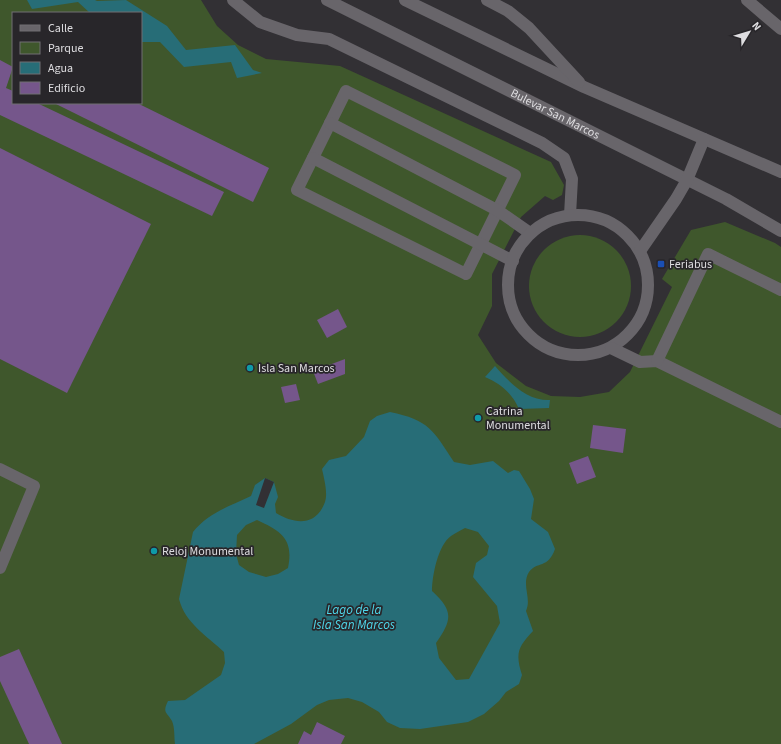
<svg xmlns="http://www.w3.org/2000/svg" width="781" height="744" font-family="'Source Sans 3',sans-serif">
	<rect width="100%" height="100%" fill="#323034"/>
	<!-- green -->
	<g fill="#3f572c" fill-rule="evenodd">
		<path d="M0,0H201L217,26L238,45L266,59L340,66L551,162L564,185L562,195L553,200L545,196L521,217L492,274V306L478,335L496,363L526,386L551,396L580,397L609,392L630,372L672,287L662,279L691,230L725,222L775,243L781,247V744H0ZM13,13H141V103H13Z"/>
		<circle cx="580" cy="286" r="51"/>
	</g>
	<!-- water -->
	<g fill="#276d77" fill-rule="evenodd">
		<polygon points="27,0 95,0 97,1 126,0 167,26 186,50 235,45 253,70 262,73 237,78 231,62 184,67 160,42 141,42 141,13 90,13 78,2 32,9"/>
		<path d="M495,366C509,382 527,401 550,400L549,408L519,409C512,393 501,384 485,377Z"/>
		<path d="M390,412C429,420 433,430 454,462L470,465L493,461L508,473L514,470L519,471L530,489L534,499L531,519L548,532L555,549C548,569 537,561 529,572C521,585 532,598 526,611L533,631C518,647 515,653 522,675L519,684L506,692L499,701L484,714L468,722L420,729L400,728L387,722L379,712L362,702L348,698L329,700L317,705L291,724L254,744H175C174,737 175,728 172,721C167,712 162,713 168,701L185,700L221,675L225,663L224,652C207,636 185,623 179,599L193,532C208,513 230,506 251,496L255,485L265,478L274,482L278,497L275,504L276,513C294,524 316,527 325,502C328,493 324,478 322,469L329,460L346,456L364,437L370,421L377,416ZM257,520C281,531 294,539 288,568L278,574L266,577L249,572L239,565L236,554L237,535L246,525ZM465,528L478,532L489,546L487,555L476,563L473,577L497,606L500,623L469,679L456,680L439,658L436,643C452,620 454,611 432,591C432,576 438,545 451,536C455,533 460,531 465,528Z"/>
	</g>
	<!-- pier -->
	<polygon fill="#323034" points="265,478 274,482 264,508 256,505"/>
	<!-- building -->
	<g fill="#75568b">
		<polygon points="0,60 13,67 6,88 13,91 13,103 37,103 224,192 212,216 0,115"/>
		<polygon points="54,103 137,103 269,168 253,202"/>
		<polygon points="0,148 151,224 67,393 0,359"/>
		<polygon points="338,309 347,327 327,338 317,320"/>
		<polygon points="345,359 345,374 318,384 313,371"/>
		<polygon points="296,384 300,400 285,403 281,387"/>
		<polygon points="593,425 626,429 623,453 590,448"/>
		<polygon points="588,456 596,477 577,484 569,463"/>
		<polygon points="19,649 62,744 29,744 0,681 0,657"/>
		<polygon points="317,722 345,736 341,744 298,744 304,731 311,735"/>
	</g>
	<g fill="none" stroke-linecap="round" stroke-linejoin="round">
		<!-- minor -->
		<g stroke="#68656a" stroke-width="12">
			<polyline points="233,0 260,22 297,35 329,39 542,143 564,158 572,179 570,215"/>
			<path id="s1" d="M327,0L726,199L781,231"/>
			<polyline points="405,0 584,87 781,172"/>
			<polyline points="487,0 508,11 529,28 579,82"/>
			<polyline points="747,0 781,29"/>
			<polygon points="346,91 515,175 466,274 297,190"/>
			<polyline points="330,123 497,210 530,233"/>
			<polyline points="313,158 513,261"/>
			<circle cx="578" cy="285" r="70"/>
			<polyline points="640,251 676,199 687,180 704,139"/>
			<polyline points="611,348 640,362 657,361 781,422"/>
			<polyline points="657,361 708,254 781,290"/>
			<polyline points="0,469 34,486 0,568"/>
		</g>
	</g>
	<!-- markers -->
	<rect fill="#1a4fb4" stroke="#28262a" stroke-width="1.5" x="657" y="260" width="8" height="8" rx="2"/>
	<g fill="#0f9aa8" stroke="#28262a" stroke-width="1.5">
		<circle cx="250" cy="368" r="4"/>
		<circle cx="478" cy="418" r="4"/>
		<circle cx="154" cy="551" r="4"/>
	</g>
	<g text-anchor="middle" stroke-width="3.5" stroke-linejoin="round" paint-order="stroke">
		<!-- street labels -->
		<g font-size="12" fill="#dedde0" stroke="#28262a">
			<text dy="4" stroke="none"><textPath href="#s1" startOffset="255">Bulevar San Marcos</textPath></text>
		</g>
		<!-- poi labels -->
		<g font-size="12" fill="#dedde0" stroke="#28262a" text-anchor="start">
			<text x="669" y="268">Feriabus</text>
			<text x="258" y="372">Isla San Marcos</text>
			<text x="486" y="415">Catrina<tspan x="486" dy="14">Monumental</tspan></text>
			<text x="162" y="555">Reloj Monumental</text>
		</g>
		<!-- water labels -->
		<g font-size="13" font-style="italic" fill="#4ed6e9" stroke="#28262a">
			<text x="354" y="614">Lago de la<tspan x="354" dy="15">Isla San Marcos</tspan></text>
		</g>
	</g>
	<!-- legend -->
	<rect x="12" y="12" width="130" height="92" fill="#28262a" stroke="#716f73"/>
	<rect x="20" y="25" width="20" height="6" fill="#68656a" stroke="#716f73"/>
	<text x="48" y="32" font-size="12" fill="#dedde0">Calle</text>
	<rect x="20" y="42" width="20" height="12" fill="#3f572c" stroke="#716f73"/>
	<text x="48" y="52" font-size="12" fill="#dedde0">Parque</text>
	<rect x="20" y="62" width="20" height="12" fill="#276d77" stroke="#716f73"/>
	<text x="48" y="72" font-size="12" fill="#dedde0">Agua</text>
	<rect x="20" y="82" width="20" height="12" fill="#75568b" stroke="#716f73"/>
	<text x="48" y="92" font-size="12" fill="#dedde0">Edificio</text>
	<!-- north arrow -->
	<g transform="translate(749 32) rotate(52)" stroke="#28262a" stroke-width="3" paint-order="stroke">
	<path d="M0-3L7 15L0 10L-7 15Z" fill="#dedde0"/>
	<text y="-6" font-size="11" font-weight="bold" text-anchor="middle" fill="#dedde0">N</text>
	</g>
</svg>
